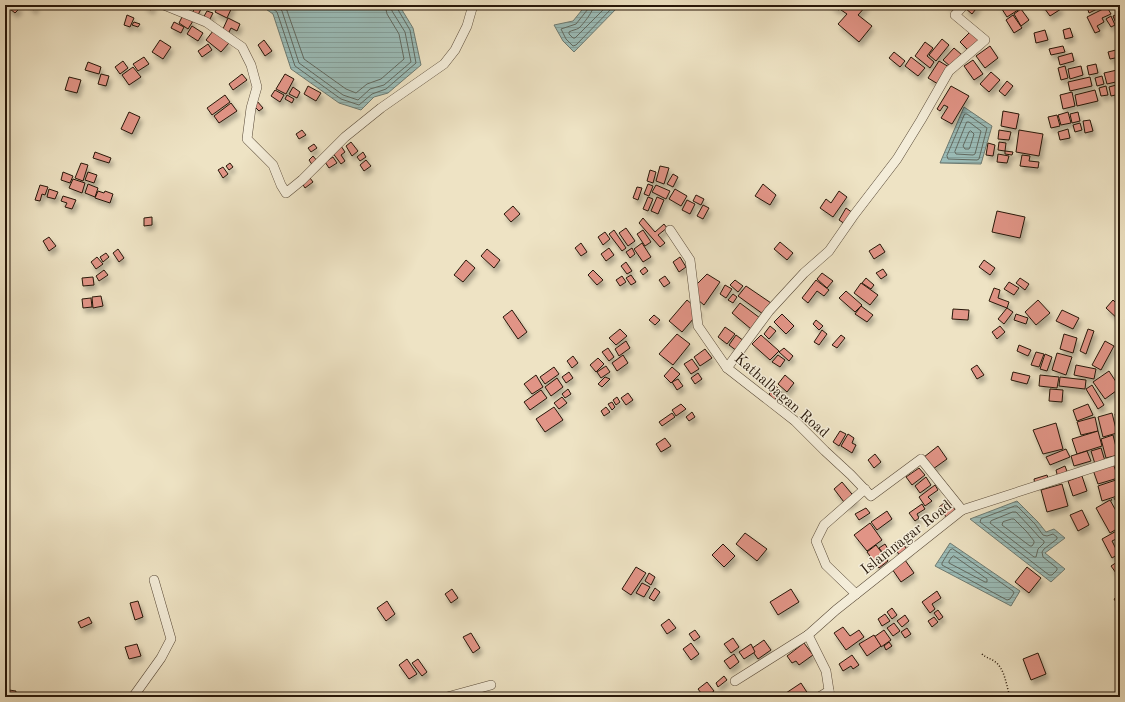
<svg xmlns="http://www.w3.org/2000/svg" width="1125" height="702" font-family="'Old Standard TT',serif">
	<defs>
		<pattern id="water-rules" width="6" height="5" patternUnits="userSpaceOnUse"><rect width="6" height="5" fill="#9bbdb9"/><path d="M0 2.5h6" fill="none" stroke="#86a29e"/></pattern>
		<filter id="shadow"><feDropShadow dx="2.5" dy="4.5" stdDeviation="2" flood-color="#0004"/></filter>
	</defs>
	<rect width="100%" height="100%" fill="#eee3c4"/>
	<filter id="stains"><feTurbulence type="fractalNoise" baseFrequency=".005" numOctaves="4"/><feColorMatrix values="0 0 0 0 .2 0 0 0 0 .09 0 0 0 0 .02 0 0 0 .5 -.17"/></filter>
	<radialGradient id="worn" r=".72"><stop offset=".6" stop-color="#630" stop-opacity="0"/><stop offset="1" stop-color="#630" stop-opacity=".3"/></radialGradient>
	<!-- water -->
	<g fill="url(#water-rules)" stroke="#6d7b73">
		<polygon points="260,5 399,5 413,28 421,65 388,93 374,97 361,110 339,103 291,69 273,14"/>
		<polygon points="586,5 619,5 619,6 574,52 563,41 554,25 573,21"/>
		<polygon points="964,107 992,126 981,164 940,163"/>
		<polygon points="1017,501 1038,522 1046,532 1054,529 1065,538 1045,553 1065,569 1051,582 970,519"/>
		<polygon points="950,543 1020,591 1011,606 935,566"/>
	</g>
	<g fill="none" stroke-linecap="round" stroke-linejoin="round">
		<!-- shore -->
		<g stroke="#616a61" stroke-width="1">
			<polyline points="268,5 277,12 295,66 341,99 359,105 372,94 386,89 416,63 410,30 397,8 396,5"/>
			<polyline points="277,5 282,11 299,63 343,95 358,100 370,89 384,85 411,62 405,32 392,11 391,5"/>
			<polyline points="285,5 304,59 346,89 356,93 367,84 381,79 404,59 399,34 387,14 385,5"/>
			<polyline points="589,5 588,9 576,24 561,29 566,39 573,46 576,45 615,5"/>
			<path d="M594,5C593,12 584,23 579,28C576,30 572,30 569,32V34L573,38H575L608,5"/>
			<polygon points="965,114 967,114 987,128 979,159 977,160 948,159 947,156"/>
			<polygon points="967,122 969,122 981,131 975,154 973,155 956,154 955,152"/>
			<polygon points="971,131 974,134 970,147 969,149 965,149 963,146 969,132"/>
			<polygon points="1015,506 1017,506 1035,524 1043,535 1047,536 1053,534 1057,537 1057,539 1044,549 1042,552 1043,557 1057,568 1057,570 1052,575 1049,575 980,522 981,519"/>
			<polygon points="1013,512 1016,512 1031,528 1040,538 1044,541 1044,543 1038,549 1036,557 1034,557 990,523 991,521"/>
			<polygon points="1012,519 1014,519 1027,532 1034,541 1034,543 1032,546 1030,546 1002,525 1003,522"/>
			<polygon points="953,549 1013,591 1014,593 1010,599 1007,600 942,565 942,563 950,550"/>
			<polygon points="954,556 987,579 987,582 985,582 949,563 949,561 952,557"/>
		</g>
	</g>
	<!-- building -->
	<g fill="#e19486" stroke="#271709" filter="url(#shadow)">
		<polygon points="5,5 16,5 20,8 15,13"/>
		<polygon points="28,5 37,5 34,10"/>
		<polygon points="143,5 154,5 151,10"/>
		<polygon points="175,5 191,5 189,10"/>
		<polygon points="219,5 233,5 227,18 215,12"/>
		<polygon points="830,5 841,5 839,10"/>
		<polygon points="846,5 867,5 858,15 872,26 859,42 838,24 847,14 841,10"/>
		<polygon points="947,5 957,5 953,10"/>
		<polygon points="968,5 979,5 972,14 965,8"/>
		<polygon points="1002,5 1014,5 1018,10 1007,17 1000,6"/>
		<polygon points="1042,5 1058,5 1061,9 1050,16"/>
		<polygon points="1091,5 1095,5 1097,9 1089,13 1087,7"/>
		<polygon points="1097,5 1106,5 1099,9"/>
		<polygon points="195,7 201,9 197,17 192,14"/>
		<polygon points="1107,7 1111,14 1102,18 1104,22 1097,26 1100,31 1095,33 1087,17"/>
		<polygon points="1021,9 1029,20 1021,26 1014,14"/>
		<polygon points="207,11 213,13 209,21 203,18"/>
		<polygon points="1120,13 1120,19 1115,21 1113,16"/>
		<polygon points="127,15 134,18 130,27 124,25"/>
		<polygon points="183,15 193,21 188,29 179,23"/>
		<polygon points="1013,15 1022,28 1014,33 1006,20"/>
		<polygon points="1111,16 1115,25 1111,27 1106,19"/>
		<polygon points="228,18 240,24 237,31 231,28 228,34 222,31"/>
		<polygon points="134,22 140,24 138,27 132,25"/>
		<polygon points="174,22 184,27 181,33 171,28"/>
		<polygon points="192,26 203,33 198,41 187,34"/>
		<polygon points="1070,28 1073,37 1065,39 1063,30"/>
		<polygon points="1045,30 1048,40 1036,43 1034,33"/>
		<polygon points="213,31 229,43 221,52 206,40"/>
		<polygon points="971,31 981,42 970,52 960,42"/>
		<polygon points="942,39 949,45 936,61 929,55"/>
		<polygon points="160,40 171,47 163,59 152,52"/>
		<polygon points="264,40 272,51 265,56 258,45"/>
		<polygon points="925,42 933,48 927,56 934,62 930,68 915,56"/>
		<polygon points="208,44 212,50 202,57 198,51"/>
		<polygon points="990,46 998,58 985,68 976,56"/>
		<polygon points="1063,46 1065,52 1051,55 1049,49"/>
		<polygon points="954,48 962,55 951,67 943,60"/>
		<polygon points="1120,49 1120,57 1110,59 1108,52"/>
		<polygon points="894,52 905,61 900,67 889,58"/>
		<polygon points="1072,53 1074,61 1060,65 1058,57"/>
		<polygon points="144,57 149,64 138,71 133,64"/>
		<polygon points="911,57 925,68 918,76 905,66"/>
		<polygon points="973,60 983,74 974,80 964,66"/>
		<polygon points="123,61 128,68 120,74 115,67"/>
		<polygon points="939,61 949,67 938,84 928,78"/>
		<polygon points="88,62 101,67 99,74 85,70"/>
		<polygon points="1116,63 1120,63 1120,78"/>
		<polygon points="1096,64 1098,73 1089,75 1087,66"/>
		<polygon points="1065,66 1068,78 1061,80 1058,68"/>
		<polygon points="1081,66 1083,75 1070,79 1068,69"/>
		<polygon points="133,67 141,77 129,85 122,75"/>
		<polygon points="1117,70 1120,81 1107,84 1104,73"/>
		<polygon points="991,72 1000,80 989,92 980,84"/>
		<polygon points="101,74 109,76 106,86 98,84"/>
		<polygon points="242,74 247,80 233,90 229,84"/>
		<polygon points="285,74 294,79 286,94 276,89"/>
		<polygon points="1102,76 1104,84 1097,86 1095,78"/>
		<polygon points="69,77 81,80 77,93 65,90"/>
		<polygon points="1090,77 1092,86 1070,91 1068,82"/>
		<polygon points="1007,81 1013,86 1005,96 999,91"/>
		<polygon points="1120,84 1120,94 1111,96 1109,87"/>
		<polygon points="308,86 321,93 316,101 304,94"/>
		<polygon points="951,86 969,96 952,124 941,118 948,107 944,105 940,111 937,109"/>
		<polygon points="1106,86 1108,95 1101,96 1099,88"/>
		<polygon points="293,87 300,92 297,98 289,94"/>
		<polygon points="275,90 284,95 280,102 271,96"/>
		<polygon points="1095,90 1098,101 1077,106 1075,95"/>
		<polygon points="1072,92 1075,106 1063,109 1060,95"/>
		<polygon points="225,95 230,102 212,115 207,108"/>
		<polygon points="287,95 294,99 292,103 285,99"/>
		<polygon points="257,101 263,108 259,111 253,105"/>
		<polygon points="231,103 237,111 219,123 214,116"/>
		<polygon points="1003,111 1019,114 1016,129 1001,126"/>
		<polygon points="129,112 140,117 132,134 121,129"/>
		<polygon points="1068,112 1071,123 1061,125 1058,115"/>
		<polygon points="1078,112 1080,121 1072,123 1070,114"/>
		<polygon points="1057,115 1060,126 1051,128 1048,117"/>
		<polygon points="1090,120 1093,131 1085,133 1083,121"/>
		<polygon points="1080,123 1082,130 1075,132 1073,125"/>
		<polygon points="1068,129 1070,138 1060,140 1058,132"/>
		<polygon points="302,130 306,135 299,139 296,134"/>
		<polygon points="999,130 1011,132 1009,140 998,139"/>
		<polygon points="1019,130 1043,134 1039,156 1016,152"/>
		<polygon points="351,142 358,151 352,156 346,146"/>
		<polygon points="999,142 1006,143 1005,151 998,150"/>
		<polygon points="988,143 995,145 993,156 986,155"/>
		<polygon points="314,144 317,148 311,152 308,148"/>
		<polygon points="341,146 345,152 341,155 345,161 341,164 332,152"/>
		<polygon points="1005,151 1013,152 1012,155 1005,154"/>
		<polygon points="95,152 111,158 109,163 93,158"/>
		<polygon points="363,152 366,157 360,161 357,157"/>
		<polygon points="998,154 1009,156 1007,163 997,162"/>
		<polygon points="1022,155 1030,156 1029,161 1039,162 1038,168 1020,166"/>
		<polygon points="313,156 318,162 313,166 309,160"/>
		<polygon points="333,157 337,163 329,168 325,162"/>
		<polygon points="366,160 371,166 364,171 360,165"/>
		<polygon points="81,163 88,165 83,181 75,178"/>
		<polygon points="230,163 233,167 229,170 226,166"/>
		<polygon points="660,166 669,168 664,184 656,181"/>
		<polygon points="223,167 228,174 223,178 218,170"/>
		<polygon points="650,170 656,172 653,183 647,181"/>
		<polygon points="63,172 73,176 70,183 61,180"/>
		<polygon points="88,172 97,175 94,183 85,180"/>
		<polygon points="673,174 678,177 673,187 667,184"/>
		<polygon points="310,178 313,182 305,188 302,183"/>
		<polygon points="73,179 85,183 82,193 69,188"/>
		<polygon points="88,184 98,188 95,197 85,193"/>
		<polygon points="648,184 653,186 649,196 644,194"/>
		<polygon points="763,184 776,195 770,205 755,196"/>
		<polygon points="40,185 48,187 45,195 42,194 40,201 35,200"/>
		<polygon points="656,185 670,191 666,199 652,192"/>
		<polygon points="637,187 642,188 638,200 633,198"/>
		<polygon points="49,189 58,192 55,199 47,197"/>
		<polygon points="675,189 687,196 681,206 669,199"/>
		<polygon points="98,191 104,193 105,191 113,194 110,203 95,198"/>
		<polygon points="839,191 847,197 833,217 820,208 826,199 831,203"/>
		<polygon points="696,195 704,199 701,205 693,201"/>
		<polygon points="63,196 76,200 72,209 65,207 67,203 61,201"/>
		<polygon points="648,197 653,199 648,211 643,209"/>
		<polygon points="657,197 664,200 658,214 651,211"/>
		<polygon points="687,200 695,204 690,214 682,210"/>
		<polygon points="703,205 709,208 703,219 697,216"/>
		<polygon points="513,206 520,214 511,222 504,214"/>
		<polygon points="846,208 853,213 845,224 839,220"/>
		<polygon points="997,211 1025,217 1020,238 992,232"/>
		<polygon points="152,217 152,225 144,226 144,218"/>
		<polygon points="643,218 655,232 664,224 667,228 658,235 665,243 660,247 639,223"/>
		<polygon points="626,228 635,241 628,246 619,233"/>
		<polygon points="614,230 626,248 622,251 609,234"/>
		<polygon points="643,230 651,242 645,246 637,234"/>
		<polygon points="605,232 610,239 603,245 598,237"/>
		<polygon points="49,237 56,246 49,251 43,241"/>
		<polygon points="780,242 793,253 787,260 774,249"/>
		<polygon points="581,243 587,252 581,256 575,248"/>
		<polygon points="642,243 651,257 643,262 634,249"/>
		<polygon points="880,244 885,252 874,259 869,251"/>
		<polygon points="609,248 614,255 606,261 601,254"/>
		<polygon points="632,248 635,254 630,258 626,252"/>
		<polygon points="118,249 124,258 119,262 113,253"/>
		<polygon points="487,249 500,260 494,268 481,256"/>
		<polygon points="106,253 109,257 103,262 100,257"/>
		<polygon points="97,257 103,264 96,269 91,262"/>
		<polygon points="680,257 686,267 679,272 673,262"/>
		<polygon points="466,260 475,268 463,282 454,275"/>
		<polygon points="984,260 995,268 990,275 979,267"/>
		<polygon points="626,262 632,271 627,274 621,266"/>
		<polygon points="645,267 648,271 643,275 640,271"/>
		<polygon points="883,269 887,275 881,279 876,273"/>
		<polygon points="104,270 108,275 99,281 96,276"/>
		<polygon points="593,270 603,280 597,285 588,275"/>
		<polygon points="822,273 833,281 827,288 817,279"/>
		<polygon points="707,274 720,282 704,305 698,300 695,286"/>
		<polygon points="631,275 636,282 631,285 626,278"/>
		<polygon points="622,276 626,282 620,286 616,280"/>
		<polygon points="665,276 670,283 664,287 659,280"/>
		<polygon points="93,277 94,285 83,286 82,278"/>
		<polygon points="866,278 874,285 871,289 862,283"/>
		<polygon points="1020,278 1029,284 1025,290 1016,283"/>
		<polygon points="735,280 743,286 738,292 730,285"/>
		<polygon points="816,280 829,290 824,296 817,291 808,303 802,298"/>
		<polygon points="1009,282 1019,288 1014,295 1004,289"/>
		<polygon points="861,283 878,295 870,305 854,293"/>
		<polygon points="725,285 732,289 726,298 720,294"/>
		<polygon points="746,286 771,303 763,314 738,296"/>
		<polygon points="994,288 1000,290 998,298 1009,302 1007,308 989,301"/>
		<polygon points="846,291 862,305 855,312 839,298"/>
		<polygon points="733,294 737,297 733,303 728,300"/>
		<polygon points="101,296 103,306 93,308 92,297"/>
		<polygon points="91,298 92,307 83,308 82,299"/>
		<polygon points="687,300 700,311 682,332 669,321"/>
		<polygon points="1038,300 1050,313 1036,325 1025,312"/>
		<polygon points="1113,300 1120,307 1120,321 1106,308"/>
		<polygon points="740,303 760,318 751,329 732,313"/>
		<polygon points="861,306 873,315 867,322 855,314"/>
		<polygon points="1007,308 1013,312 1004,324 998,319"/>
		<polygon points="953,309 969,310 968,320 952,319"/>
		<polygon points="512,310 527,332 518,339 503,317"/>
		<polygon points="1062,310 1079,318 1073,329 1056,321"/>
		<polygon points="782,314 794,326 786,334 774,322"/>
		<polygon points="1016,314 1028,318 1026,324 1014,320"/>
		<polygon points="654,315 660,320 655,325 649,320"/>
		<polygon points="816,320 823,326 819,330 813,324"/>
		<polygon points="770,326 776,331 769,339 764,334"/>
		<polygon points="1000,326 1005,332 997,339 992,332"/>
		<polygon points="725,327 735,334 727,344 718,337"/>
		<polygon points="620,329 627,336 616,345 609,338"/>
		<polygon points="1088,329 1094,331 1086,354 1080,351"/>
		<polygon points="822,330 827,334 819,345 814,342"/>
		<polygon points="677,334 690,344 673,365 659,354"/>
		<polygon points="1064,334 1077,338 1073,353 1060,349"/>
		<polygon points="736,335 744,341 737,351 729,345"/>
		<polygon points="761,335 779,351 770,360 752,344"/>
		<polygon points="841,335 845,338 837,348 832,345"/>
		<polygon points="626,341 630,348 619,356 615,349"/>
		<polygon points="1105,341 1114,346 1101,370 1092,365"/>
		<polygon points="1019,345 1031,350 1028,356 1017,351"/>
		<polygon points="608,348 614,357 609,361 602,352"/>
		<polygon points="784,348 793,356 789,361 779,352"/>
		<polygon points="705,349 712,358 700,366 694,357"/>
		<polygon points="1036,352 1044,354 1039,367 1031,365"/>
		<polygon points="1057,353 1072,357 1066,375 1052,370"/>
		<polygon points="1045,354 1052,357 1047,371 1040,369"/>
		<polygon points="623,355 628,363 617,371 612,363"/>
		<polygon points="778,355 785,360 780,367 772,362"/>
		<polygon points="573,356 578,363 572,368 567,361"/>
		<polygon points="598,358 604,364 596,372 590,365"/>
		<polygon points="692,359 699,369 691,374 684,364"/>
		<polygon points="977,365 984,375 977,379 971,369"/>
		<polygon points="1076,365 1096,369 1094,379 1074,375"/>
		<polygon points="606,366 610,372 601,378 597,372"/>
		<polygon points="554,367 559,374 545,384 540,377"/>
		<polygon points="672,367 680,374 671,383 664,376"/>
		<polygon points="1109,371 1120,388 1105,399 1093,382"/>
		<polygon points="569,372 573,378 566,383 562,377"/>
		<polygon points="1013,372 1030,376 1027,384 1011,380"/>
		<polygon points="698,373 702,379 695,384 691,378"/>
		<polygon points="536,375 543,387 532,394 524,384"/>
		<polygon points="785,375 794,383 787,392 778,384"/>
		<polygon points="1040,375 1059,377 1057,388 1039,386"/>
		<polygon points="605,377 610,379 602,387 598,384"/>
		<polygon points="1060,377 1086,380 1085,389 1059,386"/>
		<polygon points="557,378 563,387 551,396 545,387"/>
		<polygon points="678,379 683,386 677,390 672,382"/>
		<polygon points="1092,385 1104,405 1098,409 1086,389"/>
		<polygon points="776,386 782,392 774,400 769,394"/>
		<polygon points="568,389 571,394 565,398 562,394"/>
		<polygon points="1050,389 1063,390 1062,402 1049,401"/>
		<polygon points="541,390 547,398 530,410 524,402"/>
		<polygon points="628,393 633,400 626,405 621,398"/>
		<polygon points="562,397 567,403 559,409 554,403"/>
		<polygon points="617,397 620,402 616,405 613,400"/>
		<polygon points="612,402 615,407 612,410 608,404"/>
		<polygon points="681,404 686,409 676,416 672,410"/>
		<polygon points="1088,404 1093,415 1077,421 1073,410"/>
		<polygon points="554,407 563,420 545,432 536,419"/>
		<polygon points="606,407 610,412 604,416 601,411"/>
		<polygon points="692,412 695,417 689,421 686,417"/>
		<polygon points="1120,412 1120,431 1119,432 1115,414"/>
		<polygon points="672,413 675,417 662,426 659,422"/>
		<polygon points="1112,413 1117,433 1103,437 1098,417"/>
		<polygon points="1095,417 1098,431 1081,435 1077,422"/>
		<polygon points="1056,423 1063,449 1043,454 1033,430"/>
		<polygon points="840,431 846,434 839,446 833,442"/>
		<polygon points="1098,431 1102,446 1077,454 1072,439"/>
		<polygon points="848,434 854,438 852,443 856,445 852,453 841,446"/>
		<polygon points="1113,435 1118,455 1106,458 1101,439"/>
		<polygon points="665,438 671,446 661,452 656,444"/>
		<polygon points="938,446 947,459 933,469 924,457"/>
		<polygon points="1101,448 1105,461 1095,464 1091,451"/>
		<polygon points="1066,449 1070,457 1050,465 1046,457"/>
		<polygon points="1087,451 1091,461 1074,466 1071,456"/>
		<polygon points="875,454 881,462 874,468 868,460"/>
		<polygon points="1120,462 1120,474 1117,463"/>
		<polygon points="1113,463 1118,478 1098,484 1093,470"/>
		<polygon points="1065,466 1068,474 1058,478 1056,470"/>
		<polygon points="919,468 925,475 912,485 906,477"/>
		<polygon points="1047,475 1049,481 1035,485 1034,479"/>
		<polygon points="1082,476 1087,491 1073,496 1068,481"/>
		<polygon points="926,477 931,485 920,493 915,486"/>
		<polygon points="1119,479 1120,495 1102,501 1098,486"/>
		<polygon points="842,482 856,499 847,506 834,489"/>
		<polygon points="1062,484 1068,506 1047,512 1041,490"/>
		<polygon points="935,485 938,490 928,497 932,501 925,506 919,497"/>
		<polygon points="948,500 956,511 947,518 939,507"/>
		<polygon points="1110,500 1120,518 1120,527 1110,533 1096,508"/>
		<polygon points="922,504 925,509 917,514 919,518 915,521 909,513"/>
		<polygon points="866,508 870,513 859,520 855,514"/>
		<polygon points="1082,510 1089,525 1078,531 1070,515"/>
		<polygon points="887,511 892,519 877,530 871,522"/>
		<polygon points="870,523 882,540 867,551 854,535"/>
		<polygon points="1120,529 1120,537 1112,541 1116,549 1120,547 1120,553 1112,558 1102,539"/>
		<polygon points="745,533 767,549 757,561 736,544"/>
		<polygon points="900,539 908,551 901,557 892,545"/>
		<polygon points="723,544 735,556 724,567 712,555"/>
		<polygon points="885,544 888,549 883,553 879,548"/>
		<polygon points="876,545 888,561 879,568 867,552"/>
		<polygon points="905,560 914,573 901,582 892,569"/>
		<polygon points="1117,562 1120,567 1120,570 1116,573 1111,566"/>
		<polygon points="636,567 646,573 631,595 622,589"/>
		<polygon points="1027,567 1041,578 1029,593 1015,582"/>
		<polygon points="649,573 655,577 651,585 645,581"/>
		<polygon points="642,583 650,587 644,597 636,593"/>
		<polygon points="655,588 660,592 654,601 649,598"/>
		<polygon points="452,589 458,598 451,603 445,594"/>
		<polygon points="791,589 799,602 778,615 770,602"/>
		<polygon points="937,591 941,598 932,604 935,609 930,613 922,602"/>
		<polygon points="1120,595 1120,603 1118,605 1114,599"/>
		<polygon points="138,601 143,617 135,620 130,603"/>
		<polygon points="387,601 395,614 386,621 377,608"/>
		<polygon points="892,608 897,615 892,619 887,612"/>
		<polygon points="938,610 943,617 939,620 934,613"/>
		<polygon points="885,614 890,621 882,626 878,619"/>
		<polygon points="905,615 909,621 902,627 897,621"/>
		<polygon points="89,617 92,623 81,628 78,622"/>
		<polygon points="934,617 938,622 932,627 928,621"/>
		<polygon points="669,619 676,628 667,634 661,625"/>
		<polygon points="894,623 900,631 893,636 887,628"/>
		<polygon points="843,627 850,636 859,630 864,637 846,650 834,633"/>
		<polygon points="907,628 911,634 905,638 901,632"/>
		<polygon points="695,630 700,637 694,641 689,634"/>
		<polygon points="884,630 891,640 881,647 874,637"/>
		<polygon points="471,633 480,648 473,653 463,637"/>
		<polygon points="874,635 881,646 867,656 859,644"/>
		<polygon points="733,638 739,647 731,653 724,644"/>
		<polygon points="764,640 771,650 758,659 751,649"/>
		<polygon points="889,642 892,646 886,650 884,646"/>
		<polygon points="691,643 699,654 691,660 683,649"/>
		<polygon points="804,643 813,655 799,665 796,661 792,663 787,656"/>
		<polygon points="137,644 141,656 129,659 125,647"/>
		<polygon points="751,644 755,652 744,659 739,652"/>
		<polygon points="1038,653 1046,674 1031,680 1023,659"/>
		<polygon points="734,654 739,662 730,669 724,661"/>
		<polygon points="852,655 859,665 853,669 851,666 843,671 839,664"/>
		<polygon points="407,659 417,674 409,679 399,665"/>
		<polygon points="418,659 427,672 422,676 412,663"/>
		<polygon points="724,676 727,680 718,687 716,683"/>
		<polygon points="707,682 714,691 706,697 704,697 698,689"/>
		<polygon points="801,683 810,697 780,697"/>
		<polygon points="9,690 16,691 15,697 8,697"/>
		<polygon points="474,692 475,697 461,697"/>
		<polygon points="869,694 869,697 856,697"/>
	</g>
	<g fill="none" stroke-linecap="round" stroke-linejoin="round">
		<defs>
			<g id="minor">
				<polyline points="164,5 206,22 242,47 251,65 257,87 251,108 247,139 273,165 281,185 286,193 302,180 345,137 381,108 444,64 455,50 467,26 473,5"/>
				<polyline points="670,230 690,260 698,326 727,368 795,421 825,451 851,475 871,496 921,459 962,510"/>
				<polyline points="727,368 769,311 804,273 829,251 854,215 897,159 921,120 949,71 985,40 955,15 964,5"/>
				<polyline points="856,594 826,565 816,541 824,525 865,489"/>
				<polyline points="735,681 808,635"/>
				<polyline points="133,697 161,658 171,639 154,580"/>
				<polyline points="447,697 491,685"/>
				<polyline points="819,697 829,691"/>
				<polyline points="830,697 826,671 808,635 836,610 962,510 1120,459"/>
			</g>
		</defs>
		<!-- minor casing -->
		<use href="#minor" stroke="#594a38" stroke-width="10"/>
		<!-- path -->
		<g stroke="#271709" stroke-width="1.5" stroke-dasharray="1 2" stroke-linecap="butt">
			<polyline points="1117,470 1120,479"/>
			<polyline points="1111,500 1120,497"/>
			<path d="M982,654C986,658 990,658 994,661C1005,668 1006,685 1010,697"/>
		</g>
		<!-- minor -->
		<use href="#minor" stroke="#f4edd9" stroke-width="9"/>
	</g>
	<g text-anchor="middle" stroke-width="3" stroke-linejoin="round" paint-order="stroke">
		<!-- street labels -->
		<g font-size="15" fill="#271709" stroke="#f4edd9">
			<text transform="translate(782 395) rotate(41)" y="5">Kathalbagan Road</text>
			<text transform="translate(906 537) rotate(-38)" y="5">Islamnagar Road</text>
		</g>
	</g>
	<!-- margin -->
	<rect width="1125" height="702" fill="none" stroke="#eee3c4" stroke-width="20"/>
	<rect x="6" y="6" width="1113" height="690" fill="none" stroke="#271709" stroke-width="2"/>
	<rect x="10" y="10" width="1105" height="682" fill="none" stroke="#271709"/>
	<rect width="100%" height="100%" filter="url(#stains)"/>
	<rect width="100%" height="100%" fill="url(#worn)"/>
</svg>
